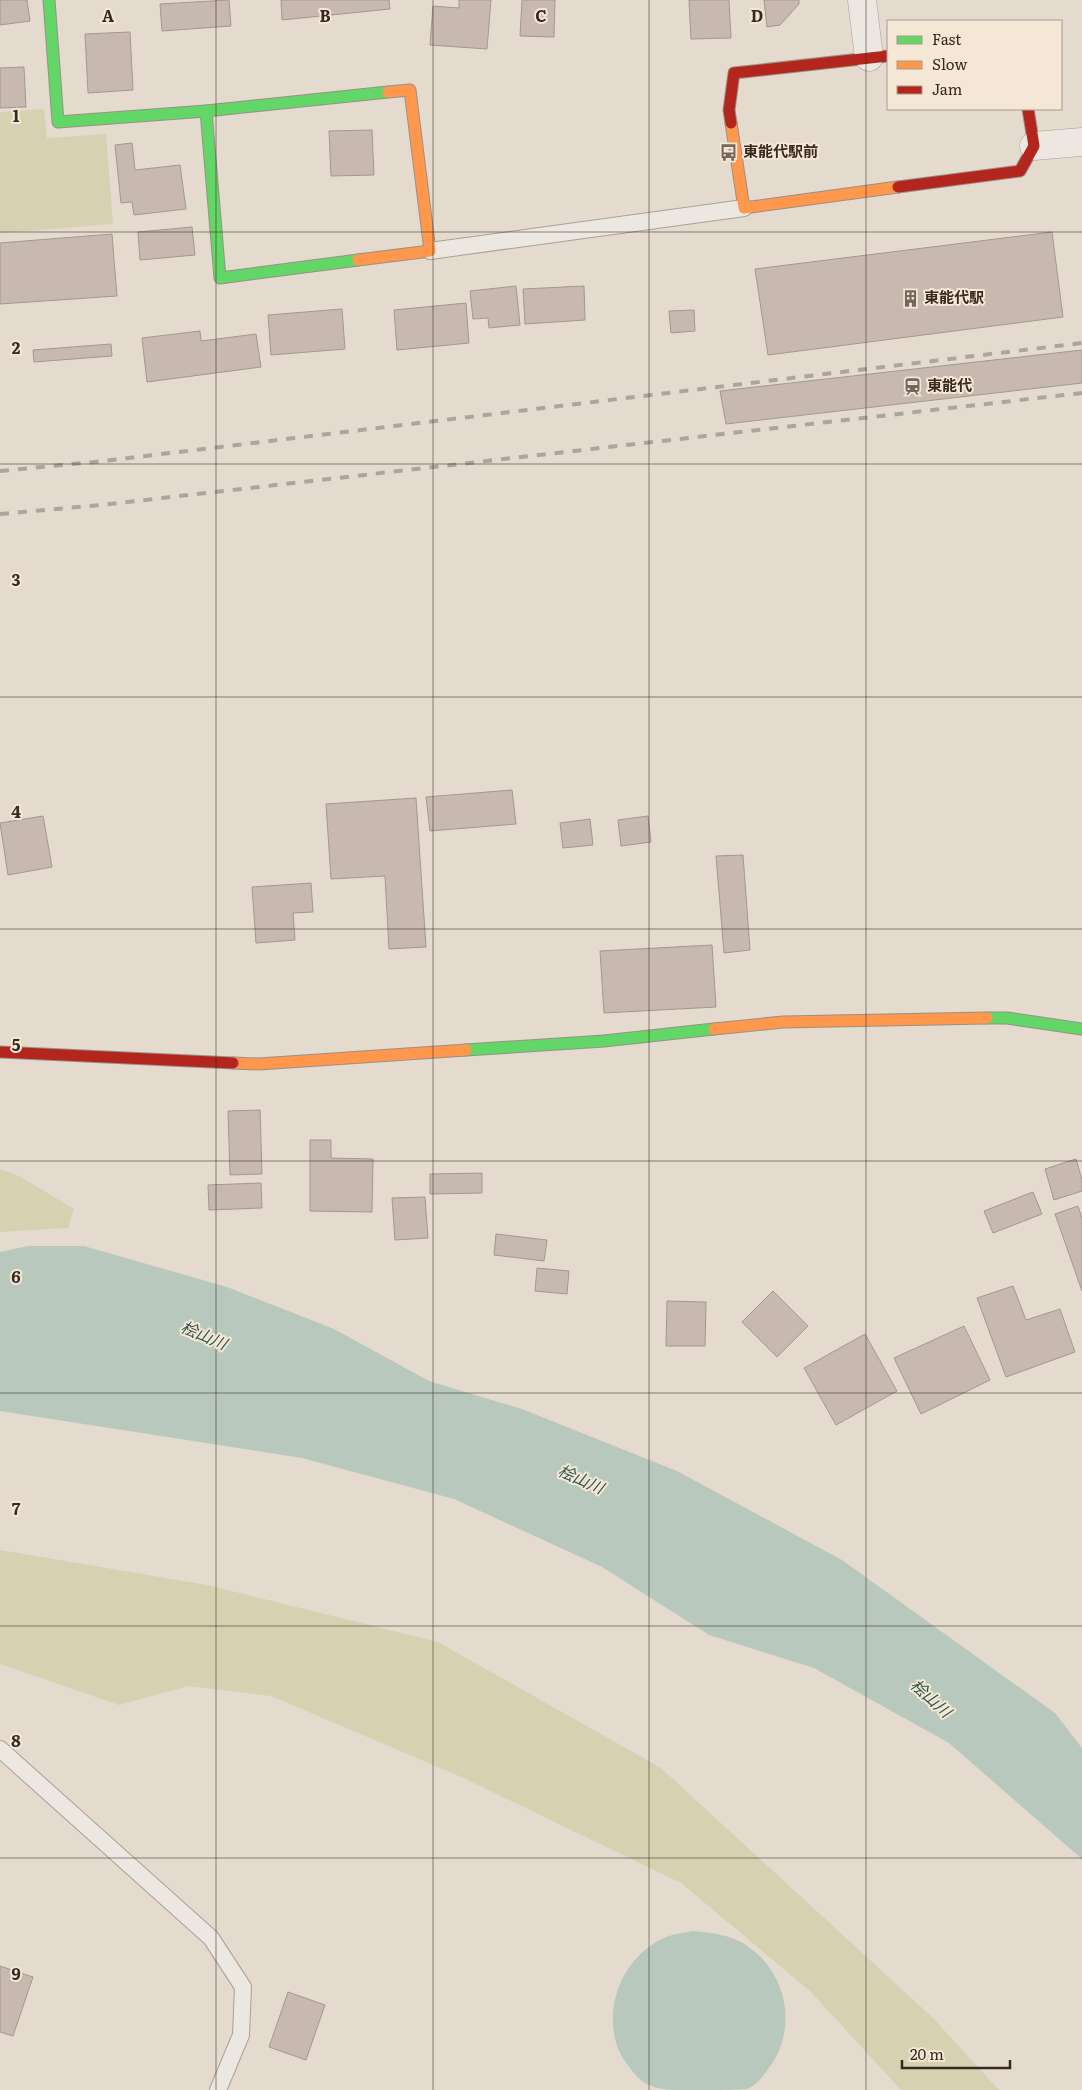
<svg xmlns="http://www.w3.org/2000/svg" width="1082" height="2090" font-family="Literata,'Noto Sans JP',serif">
	<rect width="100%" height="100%" fill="#e4dbce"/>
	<!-- green -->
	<g fill="#d6d1b1">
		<polygon points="44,109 47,138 106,134 113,224 0,233 0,112"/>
		<polygon points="0,1169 19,1176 74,1209 68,1228 0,1232"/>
		<polygon points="0,1550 207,1585 438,1642 661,1768 933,2018 999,2090 901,2090 811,1992 681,1883 459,1776 271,1696 188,1686 119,1705 0,1664"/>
	</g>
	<!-- water -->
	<g fill="#b9c8bc">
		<polygon points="28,1246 84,1246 227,1287 334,1329 429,1381 522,1409 677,1471 842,1560 1055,1713 1082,1748 1082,1859 949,1743 814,1668 709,1635 602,1567 454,1499 302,1458 0,1411 0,1252"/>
		<path d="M693,1931C713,1933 734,1935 750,1948C787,1975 797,2028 771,2065C764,2075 758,2084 747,2089C739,2090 698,2090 687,2090C664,2090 647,2090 633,2072C629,2066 623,2060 620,2053C601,2012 621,1957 664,1938C672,1934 684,1933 693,1931Z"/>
	</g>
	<!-- building -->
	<g fill="#c7b9af" stroke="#a4978e">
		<polygon points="0,0 27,0 30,21 0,25"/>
		<polygon points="229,0 231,26 162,31 160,4"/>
		<polygon points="281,0 389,0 390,9 282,20"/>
		<polygon points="459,0 491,0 487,49 430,45 433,6 459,8"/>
		<polygon points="522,0 555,0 554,37 520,36"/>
		<polygon points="689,0 729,0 731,38 691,39"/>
		<polygon points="764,0 799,0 799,4 780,25 767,27"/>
		<polygon points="130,32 133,90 88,93 85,34"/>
		<polygon points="24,67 26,107 0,108 0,68"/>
		<polygon points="372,130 374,175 331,176 329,131"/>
		<polygon points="132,143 135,170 180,165 186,209 134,215 132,202 121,203 115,145"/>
		<polygon points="192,227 195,255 140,260 138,232"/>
		<polygon points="1052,232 1063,317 768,355 755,269"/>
		<polygon points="112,234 117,296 0,304 0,243"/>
		<polygon points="516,286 520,325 489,328 488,318 473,319 470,291"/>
		<polygon points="584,286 585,320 525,324 523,289"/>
		<polygon points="466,303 469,343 397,350 394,310"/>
		<polygon points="342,309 345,349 271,355 268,315"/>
		<polygon points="694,310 695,331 671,333 669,311"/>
		<polygon points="200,331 201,341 256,334 261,367 147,382 142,338"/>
		<polygon points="111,344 112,356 34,362 33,350"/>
		<polygon points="1082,350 1082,383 726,424 720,391"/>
		<polygon points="512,790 516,824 430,831 426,797"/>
		<polygon points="416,798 426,947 389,949 385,876 331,879 326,804"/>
		<polygon points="43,816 52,867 8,875 0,823"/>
		<polygon points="648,816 651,842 621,846 618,820"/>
		<polygon points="590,819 593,845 563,848 560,823"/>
		<polygon points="743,855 750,950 724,953 716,856"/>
		<polygon points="311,883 313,912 293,913 295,940 256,943 252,887"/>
		<polygon points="712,945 716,1007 604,1013 600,951"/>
		<polygon points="260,1110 262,1174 230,1175 228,1111"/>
		<polygon points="310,1140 331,1140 331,1158 373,1159 372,1212 310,1211"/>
		<polygon points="1076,1159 1082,1180 1082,1191 1054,1200 1045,1169"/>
		<polygon points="482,1173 482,1193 430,1194 430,1174"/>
		<polygon points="261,1183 262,1208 209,1210 208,1185"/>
		<polygon points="1033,1192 1042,1214 993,1233 984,1211"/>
		<polygon points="425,1197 428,1238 395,1240 392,1198"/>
		<polygon points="1078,1206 1082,1218 1082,1291 1055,1214"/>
		<polygon points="496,1234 547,1240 544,1261 494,1255"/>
		<polygon points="537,1268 569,1271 567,1294 535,1291"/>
		<polygon points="1013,1286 1026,1320 1060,1309 1075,1352 1006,1377 977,1298"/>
		<polygon points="773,1291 808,1326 777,1357 742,1322"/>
		<polygon points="667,1301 706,1302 705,1346 666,1346"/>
		<polygon points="964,1326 990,1380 921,1414 894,1358"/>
		<polygon points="865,1334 897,1391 836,1425 804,1368"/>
		<polygon points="0,1966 33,1977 13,2036 0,2032"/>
		<polygon points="288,1992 325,2005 306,2060 269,2047"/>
	</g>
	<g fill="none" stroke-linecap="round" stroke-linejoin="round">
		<defs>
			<g id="lane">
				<polyline points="430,251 744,208"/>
				<polyline points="0,1749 211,1938 243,1987 241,2035 218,2090"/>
			</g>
			<g id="street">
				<polyline points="862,0 869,57"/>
				<polyline points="1034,146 1082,142"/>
			</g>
			<g id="fast">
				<polyline points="49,0 58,122 206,111 388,92"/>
				<polyline points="206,111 220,278 358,260"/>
				<polyline points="987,1018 1007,1018 1082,1029"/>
				<polyline points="466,1050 604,1041 714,1029"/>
			</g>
			<g id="slow">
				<polyline points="731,123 744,208 898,187"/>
				<polyline points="358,260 430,251 410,90 388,92"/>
				<polyline points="714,1029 783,1022 987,1018"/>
				<polyline points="233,1063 259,1064 466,1050"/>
			</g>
			<g id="jam">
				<polyline points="731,123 729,110 734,73 888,56"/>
				<polyline points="898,187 1020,171 1034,146 1028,109"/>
				<polyline points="0,1052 233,1063"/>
			</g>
		</defs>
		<!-- lane casing -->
		<use href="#lane" stroke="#a9a097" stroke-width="18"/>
		<!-- street casing -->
		<use href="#street" stroke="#a9a097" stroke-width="29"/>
		<!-- fast casing -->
		<use href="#fast" stroke="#999087" stroke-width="13"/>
		<!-- slow casing -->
		<use href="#slow" stroke="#999087" stroke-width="13"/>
		<!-- jam casing -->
		<use href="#jam" stroke="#999087" stroke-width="13"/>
		<!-- lane -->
		<use href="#lane" stroke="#ece7e0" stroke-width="16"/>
		<!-- street -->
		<use href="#street" stroke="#ece7e0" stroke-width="28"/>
		<!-- fast -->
		<use href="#fast" stroke="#63d668" stroke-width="11"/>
		<!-- slow -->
		<use href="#slow" stroke="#ff974d" stroke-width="11"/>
		<!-- jam -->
		<use href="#jam" stroke="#b3261e" stroke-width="11"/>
		<!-- rail -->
		<g stroke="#aba5a0" stroke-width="4" stroke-dasharray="9 9" stroke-linecap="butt">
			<polyline points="0,471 104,461 1082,343"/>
			<polyline points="0,514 101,505 1082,393"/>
		</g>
	</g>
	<!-- grid -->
	<path fill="none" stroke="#372820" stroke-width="1" stroke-opacity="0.55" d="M216,0V2090M433,0V2090M649,0V2090M866,0V2090M0,232H1082M0,464H1082M0,697H1082M0,929H1082M0,1161H1082M0,1393H1082M0,1626H1082M0,1858H1082"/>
	<!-- icons -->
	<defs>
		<symbol id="bus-bare" viewBox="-9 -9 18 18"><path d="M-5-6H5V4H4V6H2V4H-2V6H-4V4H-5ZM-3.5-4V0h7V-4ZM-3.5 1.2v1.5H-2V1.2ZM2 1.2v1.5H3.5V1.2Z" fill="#74675d" stroke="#f4e7d5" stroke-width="2.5" paint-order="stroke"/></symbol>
		<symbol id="building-bare" viewBox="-9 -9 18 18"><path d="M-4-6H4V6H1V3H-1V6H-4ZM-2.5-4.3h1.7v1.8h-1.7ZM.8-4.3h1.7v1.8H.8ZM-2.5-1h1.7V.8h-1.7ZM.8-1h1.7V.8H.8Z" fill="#74675d" stroke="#f4e7d5" stroke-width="2.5" paint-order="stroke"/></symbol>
		<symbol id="station-bare" viewBox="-9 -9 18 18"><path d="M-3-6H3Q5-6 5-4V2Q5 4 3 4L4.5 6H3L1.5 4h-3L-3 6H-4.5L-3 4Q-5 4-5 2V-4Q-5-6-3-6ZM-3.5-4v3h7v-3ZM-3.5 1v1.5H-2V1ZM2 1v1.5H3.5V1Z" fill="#74675d" stroke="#f4e7d5" stroke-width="2.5" paint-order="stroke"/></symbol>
	</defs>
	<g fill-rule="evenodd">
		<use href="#bus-bare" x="716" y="140" width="25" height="25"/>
		<use href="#building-bare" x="898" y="286" width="25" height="25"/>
		<use href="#station-bare" x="900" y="374" width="25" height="25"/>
	</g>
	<g text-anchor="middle" stroke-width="4" stroke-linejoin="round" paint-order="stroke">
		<!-- poi labels -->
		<g font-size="15" font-weight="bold" fill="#372820" stroke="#f4e7d5" text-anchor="start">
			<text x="743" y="157">東能代駅前</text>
			<text x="924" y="303">東能代駅</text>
			<text x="927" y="391">東能代</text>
		</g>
		<!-- water labels -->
		<g font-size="16" font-style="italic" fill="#30564f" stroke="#f4e7d5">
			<text transform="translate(204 1335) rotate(23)" y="6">桧山川</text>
			<text transform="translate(581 1479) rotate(24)" y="6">桧山川</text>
			<text transform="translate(931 1698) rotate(42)" y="6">桧山川</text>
		</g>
	</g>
	<g font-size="16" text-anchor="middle" font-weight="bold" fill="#372820" stroke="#f4e7d5" stroke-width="4" stroke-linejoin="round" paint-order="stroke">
		<text x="108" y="22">A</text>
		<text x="325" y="22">B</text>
		<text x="541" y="22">C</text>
		<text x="757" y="22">D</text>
		<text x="16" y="122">1</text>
		<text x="16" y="354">2</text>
		<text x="16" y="586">3</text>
		<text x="16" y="818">4</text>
		<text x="16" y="1051">5</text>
		<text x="16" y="1283">6</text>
		<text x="16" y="1515">7</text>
		<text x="16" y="1747">8</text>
		<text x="16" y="1980">9</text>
	</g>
	<!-- legend -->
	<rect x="887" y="20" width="175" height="90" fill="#f4e7d5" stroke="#a89b8d"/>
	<rect x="897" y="36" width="25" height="8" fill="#63d668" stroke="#a89b8d"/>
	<text x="932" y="45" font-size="15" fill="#372820">Fast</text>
	<rect x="897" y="61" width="25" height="8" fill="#ff974d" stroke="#a89b8d"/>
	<text x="932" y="70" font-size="15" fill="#372820">Slow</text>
	<rect x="897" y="86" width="25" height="8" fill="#b3261e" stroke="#a89b8d"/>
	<text x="932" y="95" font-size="15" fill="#372820">Jam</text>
	<!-- scale -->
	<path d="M902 2060v8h108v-8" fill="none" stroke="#372820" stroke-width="2.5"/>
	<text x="910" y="2060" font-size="15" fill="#372820" stroke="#f4e7d5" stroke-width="4" paint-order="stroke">20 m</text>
</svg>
